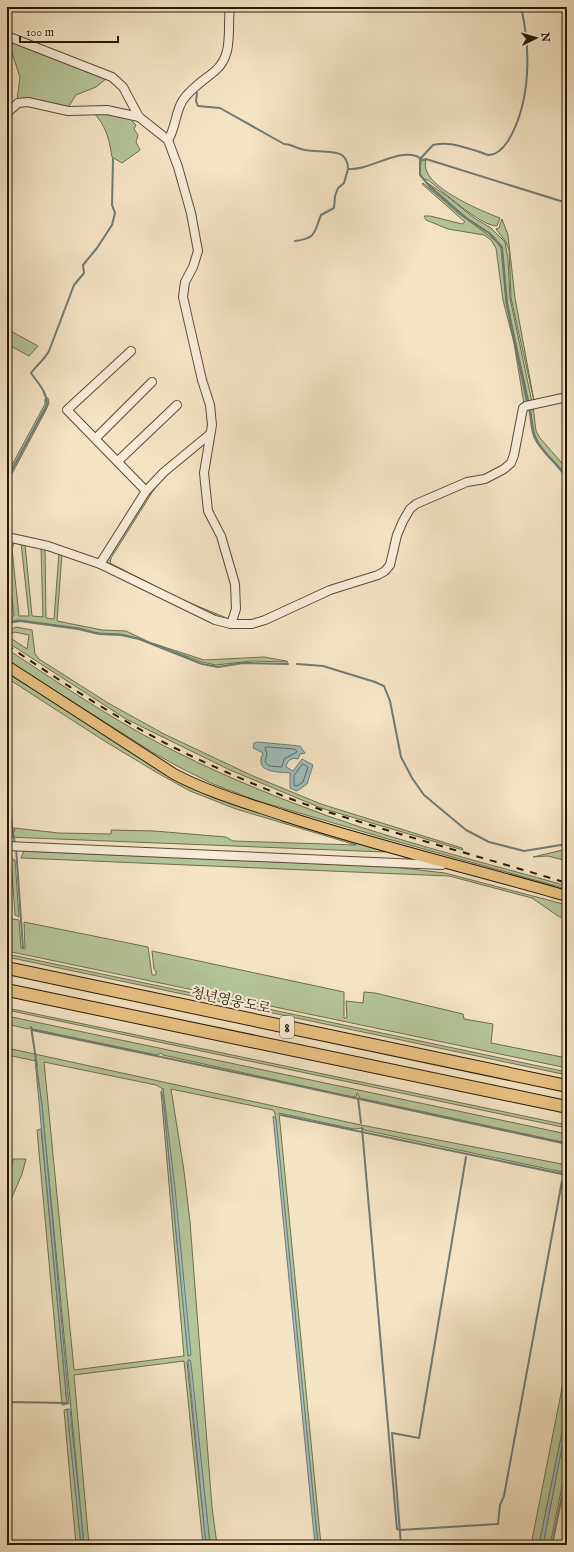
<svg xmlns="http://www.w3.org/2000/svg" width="574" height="1552" font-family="'IM FELL English','Noto Serif KR',serif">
	<rect width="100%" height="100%" fill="#f4e4c4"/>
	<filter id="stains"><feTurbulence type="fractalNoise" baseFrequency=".005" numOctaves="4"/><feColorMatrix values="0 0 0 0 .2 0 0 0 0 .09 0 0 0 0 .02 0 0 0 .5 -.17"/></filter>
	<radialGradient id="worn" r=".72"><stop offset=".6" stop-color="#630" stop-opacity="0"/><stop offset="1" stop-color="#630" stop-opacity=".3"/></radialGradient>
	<!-- green -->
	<g fill="#b5c599" stroke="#6e6e50" fill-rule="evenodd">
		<polygon points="15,41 107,78 96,87 76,95 67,109 17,101 20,77 10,47"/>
		<path d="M93,112L134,117L132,121L136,125L134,129L138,135L136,142L140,150L122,163L112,157C109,138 106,126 93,112Z"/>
		<path d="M421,160H426C425,165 425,168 427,172C435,191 481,211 500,218L497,226C480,226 443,191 428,180L424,179L420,174Z"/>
		<polygon points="425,181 448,197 474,218 491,228 505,242 508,259 510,298 532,402 529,403 507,303 502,247 490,233 467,218"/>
		<polygon points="423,183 458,213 496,241 501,248 506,303 527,404 524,404 514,343 503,300 496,248 491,240 484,235 448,229 426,220 424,216 430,216 462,224 465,222 422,184"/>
		<polygon points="502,219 508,235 515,298 534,401 511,298 509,250 506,242 496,229 499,228"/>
		<polygon points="7,329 38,346 29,356 7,344"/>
		<polygon points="48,398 49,403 46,410 7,483 7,474 45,404 45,399"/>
		<path d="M533,406L536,431L540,438L567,469V477C558,462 541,452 535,435C532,426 532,416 530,407Z"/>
		<polygon points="171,468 153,491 111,558 110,563 178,598 229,619 228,622 215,619 107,563 106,561 143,499"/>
		<polygon points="8,539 14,542 12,549 19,616 29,616 21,543 25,544 32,616 43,617 41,548 45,549 46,618 54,619 59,553 62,554 57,621 102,630 126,631 149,642 204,660 264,657 286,661 288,662 252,661 216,665 202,662 138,638 120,634 98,633 79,628 19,620 7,622 7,617 14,616 7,559"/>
		<path d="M16,627L32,630L35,654L39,659L108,703L164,734L253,776L321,804L462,848L463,850L321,808L230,770L126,719L7,642V631ZM14,632L29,635L27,649L9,637Z"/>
		<path d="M7,649C51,678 94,707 140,733C189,760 241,783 293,803C382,838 476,860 567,886V889L388,839L255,800L213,784L179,767L152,752L7,660Z"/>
		<polygon points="7,673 170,776 380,848 385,852 7,837 7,827 10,827 12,832 15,831 14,828 59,833 111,834 111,830 154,831 226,837 233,841 356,845 236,809 190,791 161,775 106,742 7,678"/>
		<polygon points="567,849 567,861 548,856 533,857"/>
		<polygon points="24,851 393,867 445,873 567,905 567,920 558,916 532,898 449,876 21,858"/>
		<polygon points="11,859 15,860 19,917 15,915"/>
		<polygon points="7,918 19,920 21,948 25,949 24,922 148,947 152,975 156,975 156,971 154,969 152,951 344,992 344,1018 347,1018 346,1001 363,1003 364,992 375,993 463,1014 464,1019 493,1024 491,1043 567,1058 567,1068 7,951"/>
		<polygon points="7,954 567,1072 567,1075 7,957"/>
		<polygon points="7,1008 567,1125 567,1128 7,1010"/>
		<polygon points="7,1016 567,1134 567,1143 360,1098 357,1093 356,1097 353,1097 163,1055 161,1053 157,1055 33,1029 31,1027 28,1029 7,1024"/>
		<path d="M7,1048L361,1125L567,1165V1173L364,1130L363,1128L354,1129L279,1113L321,1545H318L275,1113L273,1110L171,1089L184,1171L190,1222L212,1507L217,1545H210L190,1360L187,1362L206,1545H203L184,1361L74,1375L89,1545H84L42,1105L36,1061L7,1055ZM44,1062L156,1085L163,1089L184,1287L188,1356L163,1096L161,1092L184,1356L74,1370Z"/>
		<polygon points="41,1129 67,1404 62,1405 37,1130"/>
		<polygon points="13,1159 26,1159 22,1174 7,1209 7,1194"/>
		<polygon points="567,1363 567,1408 539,1545 531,1545"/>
		<polygon points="67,1409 81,1545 76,1545 64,1410"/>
		<polygon points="567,1421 567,1462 550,1545 543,1545"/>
	</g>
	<!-- water -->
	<g fill="#9ebdbc" stroke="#6e7b74">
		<path d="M258,742L300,746L305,753L300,754L298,759C291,757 287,761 286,767L293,771L302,759L313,765L307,784L297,791L290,788V773C283,772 261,773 261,762C260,760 262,756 263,753L253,748L254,743Z"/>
		<polygon points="35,1059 42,1105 69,1404 67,1404"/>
		<polygon points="163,1088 175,1188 191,1355 188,1356 163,1096 161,1092"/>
		<polygon points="273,1116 276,1119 318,1545 315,1545"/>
		<polygon points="188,1360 190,1360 191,1363 210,1545 206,1545"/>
		<polygon points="567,1408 567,1421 543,1545 539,1545"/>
		<polygon points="67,1409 70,1409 84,1545 81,1545"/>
	</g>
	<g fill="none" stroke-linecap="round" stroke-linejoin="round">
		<!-- shore -->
		<g stroke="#626a62" stroke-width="1">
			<polygon points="267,747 295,749 297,752 284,759 282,767 269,766 265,762 267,754 265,748"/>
			<polygon points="303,764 308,767 303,782 297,786 294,785 294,776"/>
		</g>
		<!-- stream -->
		<g stroke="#6e7b74" stroke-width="2">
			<path d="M521,7C531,49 531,103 508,141C504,147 497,155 489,155C486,155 481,152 477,151C462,147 449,141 433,145L420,159V175L431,188L466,218L490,234L502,247L507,303L528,404"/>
			<path d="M197,93L196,101L198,106L220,108L284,144C292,144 297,149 305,150C315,152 335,150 342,155C347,159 348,164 348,169C369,171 396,149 416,156C419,157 421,159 424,160L426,159L567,203"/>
			<path d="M295,241C317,238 314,232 321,215L334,208L335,196L338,188L344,183L348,169"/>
			<path d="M529,408C531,417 531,428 534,436C541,453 558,463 567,479"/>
			<path d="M7,479L47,405C47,392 38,383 31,373C37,365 44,360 49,351L74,285L84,273L83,265L97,248L112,225L115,213L112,205L113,159"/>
			<polyline points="567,566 567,582"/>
			<polyline points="7,623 20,621 78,629 99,634 121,635 139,639 202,664 218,667 243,663 288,664"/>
			<polyline points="297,664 323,666 375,682 384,686 390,701 401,757 412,778 424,795 466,830 489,842 524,851 567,844"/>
			<polyline points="7,753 12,826 15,844"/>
			<polyline points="16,848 23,948"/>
			<polyline points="31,1027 37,1066"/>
			<polyline points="32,1030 267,1079 567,1144"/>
			<polyline points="358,1098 361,1123"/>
			<polyline points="281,1115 567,1175"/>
			<polyline points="362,1128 397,1529 400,1530 498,1524 500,1505 504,1496 562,1181"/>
			<polyline points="7,1192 8,1190"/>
			<polyline points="7,1402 68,1403"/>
			<polyline points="401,1545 392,1433 419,1438 466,1157"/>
			<polyline points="552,1545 567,1471"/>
		</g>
		<defs>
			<g id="minor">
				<polyline points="7,36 112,77 123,87 139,117 168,140 178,167 191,213 198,251 193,267 185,282 183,297 202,380 210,405 212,425 204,473 208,511 221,536 235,584 236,609 231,624"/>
				<polyline points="7,113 18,103 28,102 68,111 107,110 139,117"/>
				<path d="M168,140C176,128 175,112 183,100C191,88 204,80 215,71C234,55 227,29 230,7"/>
				<polyline points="131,351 67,410 146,491"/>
				<polyline points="96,438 152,382"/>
				<polyline points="118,461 177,405"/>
				<polyline points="7,537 48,546 100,564 215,620 231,624 252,624 265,620 330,590 378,575 385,571 390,565 397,535 403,521 410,509 416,504 467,482 485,479 504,469 511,463 514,455 523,408 526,406 567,397"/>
				<polyline points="100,564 146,491 164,472 210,434"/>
				<polyline points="7,846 442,865"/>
			</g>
			<path id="major" d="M7,666L174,774C210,793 247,803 285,816C377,846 473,869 567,896"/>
			<g id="highway">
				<polyline points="7,968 567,1086"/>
				<polyline points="7,990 567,1107"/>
			</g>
		</defs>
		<!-- minor casing -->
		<use href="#minor" stroke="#5a4a36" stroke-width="10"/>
		<!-- major casing -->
		<use href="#major" stroke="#271707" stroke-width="12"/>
		<!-- highway casing -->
		<use href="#highway" stroke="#271707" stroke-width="14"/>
		<!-- minor -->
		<use href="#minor" stroke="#f8edd9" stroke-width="8"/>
		<!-- major -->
		<use href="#major" stroke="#eac282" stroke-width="10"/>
		<!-- highway -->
		<use href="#highway" stroke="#eac282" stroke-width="12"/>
		<!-- rail -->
		<path stroke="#271707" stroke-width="2" stroke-dasharray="7 7" stroke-linecap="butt" d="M7,645C66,685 125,724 189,755C232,775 277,795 322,810C403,836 485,858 567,883"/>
	</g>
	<g text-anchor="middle" stroke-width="4" stroke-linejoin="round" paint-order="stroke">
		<!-- shield labels -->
		<rect fill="#f8edd9" stroke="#665746" stroke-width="1" x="280" y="1016" width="14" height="22" rx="3"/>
		<g font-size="13" font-weight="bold" fill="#271707">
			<text x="287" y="1032">8</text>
		</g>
		<!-- street labels -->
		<g font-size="14" fill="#271707" stroke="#f8edd9">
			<text transform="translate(231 1000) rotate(12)" y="5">청년영웅도로</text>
		</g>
	</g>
	<!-- margin -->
	<rect width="574" height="1552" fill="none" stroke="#f4e4c4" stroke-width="24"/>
	<rect x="8" y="8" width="558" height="1536" fill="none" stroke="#271707" stroke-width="2"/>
	<rect x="12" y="12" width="550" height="1528" fill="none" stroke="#271707"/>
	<!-- north arrow -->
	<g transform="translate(536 38) rotate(85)" stroke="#f8edd9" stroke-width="3" paint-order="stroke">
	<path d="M0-3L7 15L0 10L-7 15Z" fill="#271707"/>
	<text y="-6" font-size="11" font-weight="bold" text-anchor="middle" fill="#271707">N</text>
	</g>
	<!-- scale -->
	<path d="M20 36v6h98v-6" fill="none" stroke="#271707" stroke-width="2"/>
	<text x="26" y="36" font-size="12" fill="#271707" stroke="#f8edd9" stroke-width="3" paint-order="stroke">100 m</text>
	<rect width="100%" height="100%" filter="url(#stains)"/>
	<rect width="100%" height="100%" fill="url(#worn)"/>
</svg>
